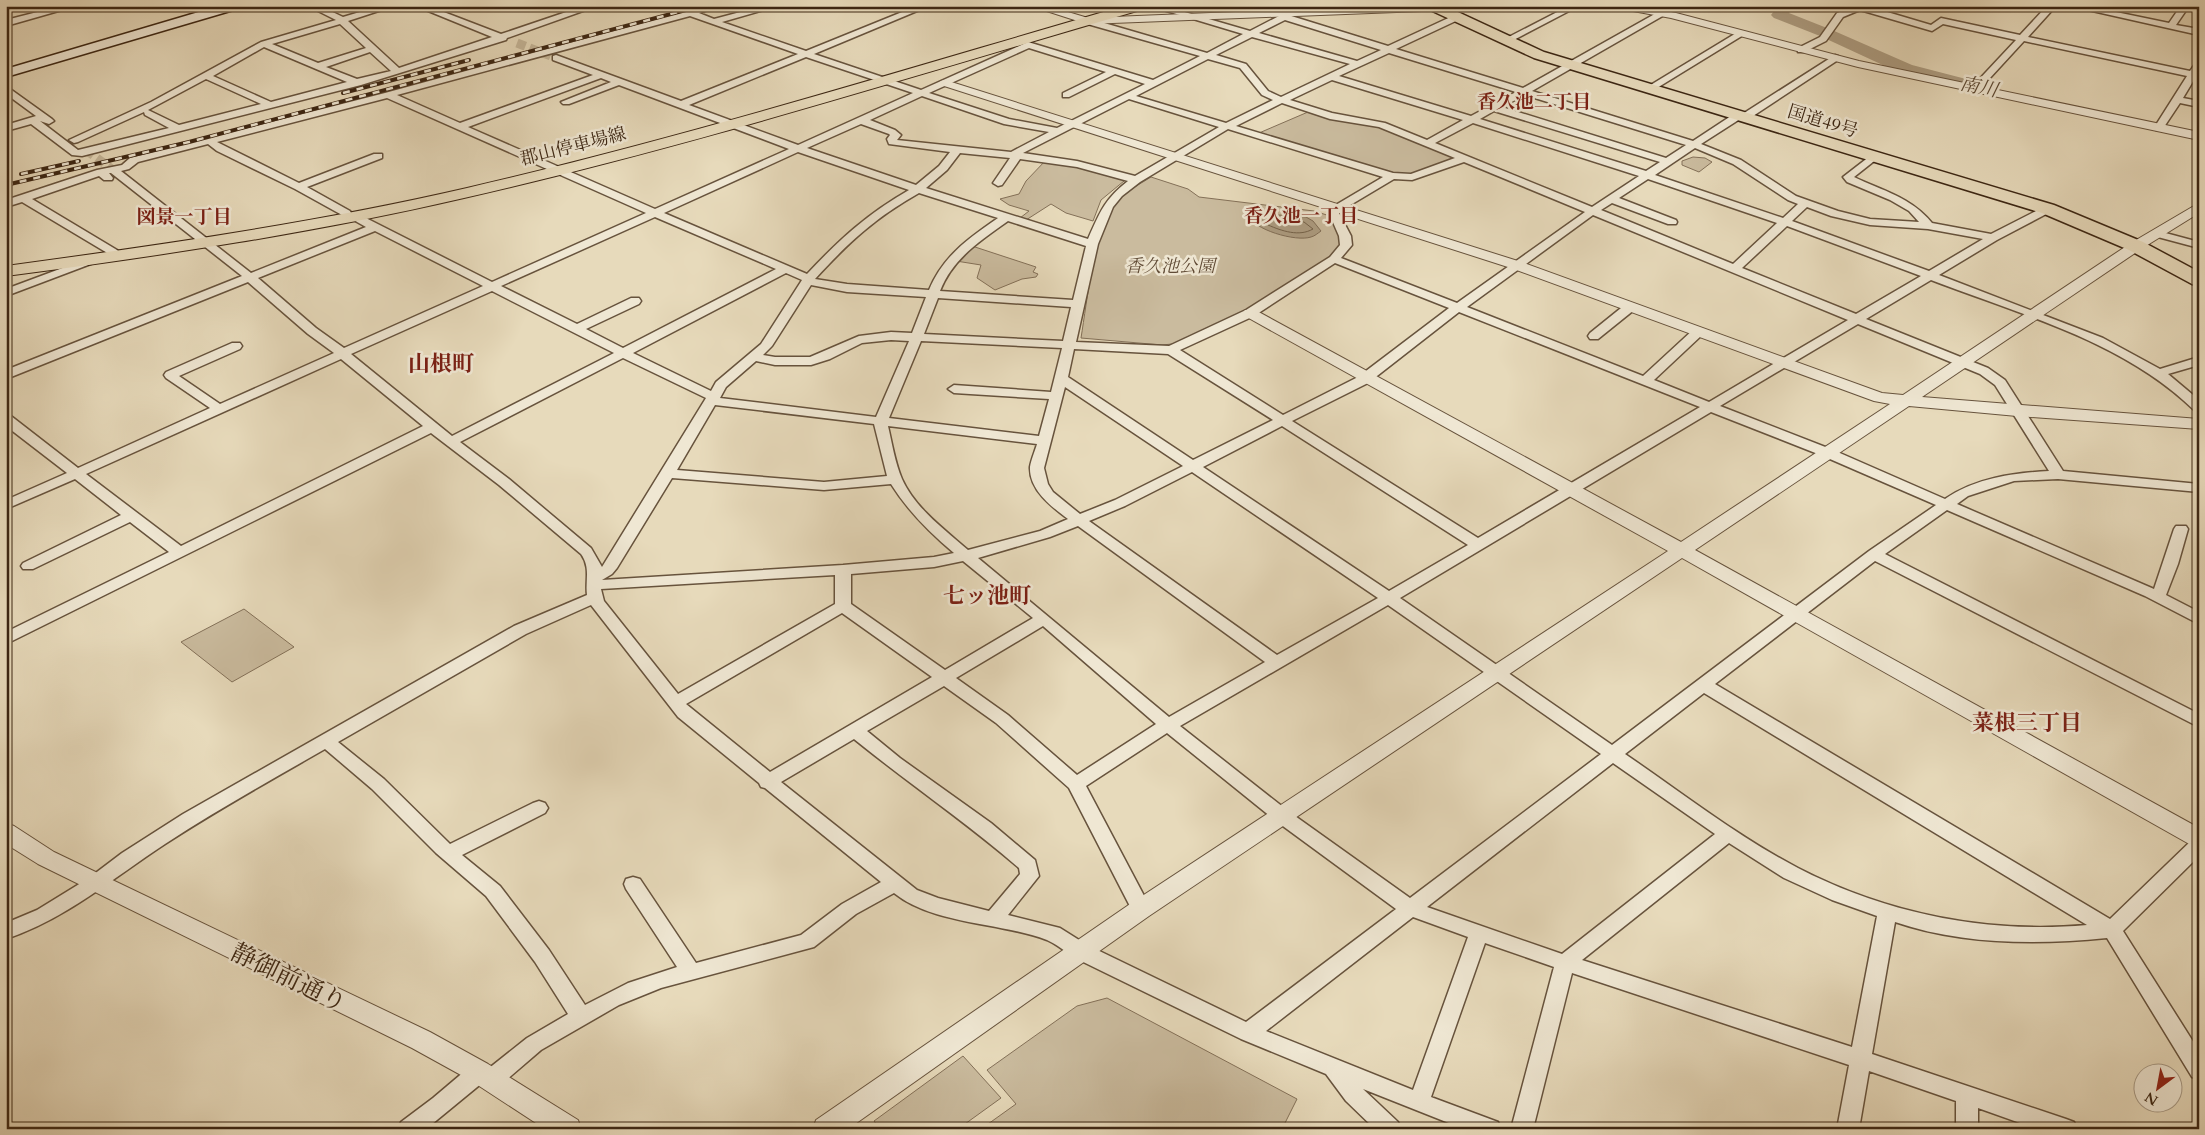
<svg xmlns="http://www.w3.org/2000/svg" width="2205" height="1135" font-family="Cardo,'Noto Serif JP',serif">
	<rect width="100%" height="100%" fill="#e7dabb"/>
	<filter id="stains"><feTurbulence type="fractalNoise" baseFrequency=".004" numOctaves="4"/><feColorMatrix values="0 0 0 0 .2 0 0 0 0 .09 0 0 0 0 .02 0 0 0 .5 -.17"/></filter>
	<radialGradient id="worn" r=".72"><stop offset=".6" stop-color="#630" stop-opacity="0"/><stop offset="1" stop-color="#630" stop-opacity=".3"/></radialGradient>
	<!-- green -->
	<g fill="#cabb9e" stroke="#837058">
		<polygon points="1308,112 1325,117 1379,126 1456,158 1409,176 1401,176 1259,133"/>
		<polygon points="1693,157 1705,158 1712,162 1699,172 1682,165 1682,161"/>
		<polygon points="1046,160 1122,178 1124,181 1101,200 1093,221 1066,213 1051,204 1026,220 1020,218 1029,211 1009,205 1000,199 1019,194 1026,181"/>
		<path d="M1151,177L1188,189L1199,197L1314,211L1330,216L1342,239L1338,251L1255,308L1182,343L1162,345L1081,338C1087,302 1095,220 1122,196C1131,188 1142,183 1151,177Z"/>
		<polygon points="972,246 1036,267 1033,272 1038,274 1036,277 1022,279 995,290 977,278 981,265 956,261"/>
		<polygon points="244,609 294,647 232,682 181,642"/>
		<polygon points="1107,998 1297,1099 1282,1129 981,1129 1016,1104 987,1070 1077,1006"/>
		<polygon points="963,1056 1001,1098 958,1129 880,1129 874,1121"/>
	</g>
	<!-- water -->
	<path fill="#ad9d82" stroke="#806d56" d="M1252,213L1306,217L1313,221L1321,231C1318,233 1315,236 1311,237C1296,242 1253,230 1247,214Z"/>
	<g fill="none" stroke-linecap="round" stroke-linejoin="round">
		<!-- shore -->
		<path stroke="#74624a" stroke-width="1" d="M1269,220L1304,222L1313,229C1299,237 1282,231 1268,225L1267,222Z"/>
		<!-- river -->
		<polygon fill="#ad9d82" fill-rule="evenodd" points="1778,6 1794,6 1789,13 1832,30 1912,65 1966,79 1969,83 1966,87 1960,88 1900,73 1820,36 1774,18 1771,15"/>
		<!-- minor-tunnel -->
		<g stroke="#c5b699" stroke-width="9" stroke-dasharray="9 4.5" stroke-linecap="butt">
			<polyline points="517,43 556,58"/>
			<polyline points="86,150 113,170"/>
		</g>
		<defs>
			<g id="minor">
				<polygon points="61,6 76,6 6,26 6,20"/>
				<path d="M308,6H320L343,17L380,6H394L348,21L399,68L492,37L416,6H428L501,34L584,6H597L507,38L506,40L361,85L82,156L72,155L31,124L6,131V125L36,116L6,94V86L52,119L54,121L49,124L40,121L78,150L169,128L145,115L144,112L78,142L74,143L69,140L151,102L261,42L336,20ZM340,24L366,48L318,63L272,44ZM264,47L347,82L271,102L213,76ZM370,52L391,71L357,79L326,67ZM206,79L261,104L179,125L148,110Z"/>
				<path d="M706,6H720L699,13L714,19L763,6H778L722,22L806,51L917,6H929L814,54L921,90L1028,42L1153,80L1200,56L1084,23V19L1087,18L1207,53L1243,34L1150,6H1164L1250,31L1279,16V13L1283,10L1286,11L1288,15L1388,46L1457,14L1460,15V19L1396,49L1523,88L1669,6H1680L1532,91L1693,141L1734,114L1741,115L1835,55L1838,56V60L1747,120L1740,119L1701,144L1741,160L1796,196L1838,211L1870,219L1919,222L1909,211L1890,200L1847,182L1843,177L1874,153L1879,156L1878,158L1854,177C1883,191 1911,197 1932,223L1991,234L2044,207H2052L2053,209L2052,211L1997,240L1939,275L2103,338L2160,369L2199,357V365L2168,374L2199,400V411L2194,410C2123,341 2022,315 1931,280L1866,319L1988,368L2005,380L2063,471L2199,484V492L2058,479L2014,481L1968,496L1957,504L2154,589L2174,529L2176,526H2186L2188,529L2178,564L2166,595L2199,612V624L2145,596L1947,510L1885,554L2199,714V727L1875,561L1715,684L2110,919L2193,839L2199,837V856L2123,931L2199,1051V1079L2192,1077L2107,938C2037,945 1962,945 1895,922L1872,1054L2066,1119L2074,1122L2077,1129H2037L1978,1108V1129H1956V1101L1869,1071L1859,1129H1837L1849,1065L1572,973L1533,1129H1511L1554,967L1485,943L1431,1097L1498,1122L1501,1129H1464L1363,1089L1398,1122L1401,1129H1375L1346,1101L1326,1074L1241,1039L1073,957C1065,951 1056,944 1047,940C1000,922 934,925 894,893L856,914L814,947L661,988L619,1005L541,1050L498,1087L491,1089L484,1087L482,1083L426,1129H398L401,1122L433,1098L472,1065L479,1063L486,1065L488,1069L527,1038L568,1014L535,962L486,896L436,853L372,789L325,749C271,780 217,810 165,844C113,878 66,919 6,939V923L37,910L89,878L122,853L183,814L514,626L587,595C585,580 591,568 581,554L499,485L431,433L6,644V632L169,552L130,522L33,569H23L21,566L23,563L121,515L75,479L6,509V500L67,473L6,426V415L11,416L78,468L210,408L166,378L164,375L166,372L232,343H240L242,346L240,349L179,376L220,404L334,353L308,334L248,282L6,379V370L242,276L111,173H109L113,178L112,180H104L99,176L32,199L117,250L119,252L117,254H109L22,202L6,207V200L97,170L122,165L130,158L385,93ZM690,16L798,54L681,101L556,55L553,56V60L593,75L460,123L397,95ZM1285,20L1381,50L1357,61L1259,33ZM1252,37L1350,64L1281,97L1268,91L1246,64L1216,55ZM1029,48L1106,72L1063,93V97H1069L1115,74L1145,84L1057,128L1009,119L929,93ZM1389,53L1516,92L1471,116L1339,76ZM806,57L913,93L798,145L689,105ZM1208,59L1240,68L1262,95L1273,100L1226,123L1136,96ZM601,78L611,82L561,102L563,104H569L619,85L789,149L655,209L468,127ZM1332,80L1463,120L1427,140L1385,123L1332,113L1290,100ZM1525,95L1686,145L1666,158L1502,107ZM922,96L1004,124L1049,132L1011,152L897,140L901,135L895,130L870,120ZM387,98L646,213L492,282L358,214L351,213L350,211L307,187L382,158V154H374L299,183L217,142ZM1129,99L1219,127L1135,176L1077,161L1023,153ZM1282,103L1330,119L1379,127L1455,158L1411,174L1393,173L1236,126ZM1494,111L1660,162L1646,171L1480,119ZM1473,123L1639,176L1592,207L1435,143ZM861,124L889,134L890,135L887,139L889,144L950,152L939,166L916,185L807,148ZM1228,129L1383,177L1334,206L1329,213L1339,236L1340,245L1330,257L1246,310L1169,346L1076,342L1098,244L1113,207L1122,196L1140,182ZM208,144L217,151L295,189L342,215L349,216L350,218L366,227L251,273L121,171L129,169L138,162ZM1695,148L1733,164L1788,200L1798,204L1783,218L1655,175ZM798,152L909,190C867,214 840,239 807,274L664,213ZM960,153L1010,158L993,183L998,186L1002,185L1020,159L1077,167L1128,181C1104,200 1100,212 1088,239L926,188L947,170ZM1464,162L1585,212L1457,303L1341,258L1352,245L1351,236L1339,213L1342,210L1394,179L1412,180ZM1648,179L1777,223L1733,264L1601,210L1612,203L1668,224H1676L1677,222L1676,220L1619,198ZM919,193L998,218C969,238 943,256 929,290L847,284L815,279C850,241 875,218 919,193ZM1807,207L1831,216L1870,225L1928,229L1983,239L1929,271L1792,221ZM1593,215L1848,320L1709,402L1654,380L1702,335L1704,332L1702,329H1694L1643,376L1467,307ZM655,217L776,269L623,348L586,329L639,304L641,301L639,298H631L577,324L501,286ZM1008,221L1086,246L1073,300L940,291C953,258 980,241 1008,221ZM1787,226L1921,276L1856,314L1742,268ZM375,231L483,286L344,348L316,328L258,278ZM1335,263L1449,308L1358,377L1283,415L1180,350L1254,316ZM786,273L802,280L761,344L716,382L711,391L633,353ZM811,285L847,292L926,297L912,333L891,332L859,336L810,357H775L763,355L772,346ZM492,291L614,353L452,436L351,354ZM938,298L1071,307L1063,341L924,334ZM1459,312L1700,407L1478,538L1292,421L1368,383ZM1858,324L1980,374L1995,385L2049,471C2013,473 1975,478 1945,499L1833,450L1720,406ZM891,340L909,341L876,417L720,398L726,387L756,361L775,365H811L830,359L862,343ZM921,341L1062,348L1051,392L954,385L948,389L954,393L1049,399L1039,436L889,418ZM1074,349L1168,354L1273,420L1193,460L1068,377ZM623,358L706,398L602,567L591,548L509,479L460,442ZM341,359L423,426L181,546L86,474ZM1065,387L1183,466L1115,500L1080,514L1053,492L1048,484L1044,468ZM715,405L874,424L887,476L824,482L677,470ZM1711,412L1823,456L1936,505L1869,551L1612,745L1400,598ZM888,426L1037,444C1035,451 1031,460 1030,467C1029,490 1052,507 1068,519L1040,531L968,550C945,530 915,508 902,479C895,463 892,443 888,426ZM1282,426L1468,545L1389,591L1203,467ZM1192,472L1378,598L1277,655L1089,521L1125,506ZM672,478L824,490L891,484C908,511 929,532 954,553L934,557L843,565L602,580L612,574L617,568ZM1078,526L1265,662L1169,717L978,558L1050,537ZM963,561L1033,618L945,670L851,604V574L934,567ZM835,575V604L678,694L604,601L601,589ZM591,605L678,717L759,783L761,787L765,788L881,882L842,904L801,935L696,963L640,879L633,877L626,879L624,884L626,889L677,967L628,983L585,1005L549,950L500,886L462,855L545,813L548,808L545,803L539,801L533,803L450,844L384,779L338,742L526,634ZM1388,605L1601,754L1410,898L1288,811L1180,726ZM842,613L932,677L770,772L686,704ZM1043,626L1156,724L1077,775L1008,715L956,678ZM944,686L996,723L1069,788L1134,914L1141,917L1148,914L1151,909L1086,786L1167,733L1276,821L1396,909L1246,1022L1087,945L1060,928L1008,915L1039,876L1035,860L991,823L900,758L867,731ZM1704,693L2087,925C1988,934 1887,914 1798,868C1738,837 1681,792 1625,754ZM854,739C908,783 966,822 1019,868L1020,874L989,911L938,898L917,890L781,782ZM1613,763L1715,834L1562,954L1427,907ZM1729,843L1784,878L1832,900L1877,916L1852,1047L1582,960ZM1413,917L1468,937L1413,1090L1266,1031Z"/>
				<polygon points="1563,6 1571,6 1571,10 1508,43 1501,41 1563,9"/>
				<polygon points="1855,6 1867,6 1931,25 1941,18 2020,35 2047,6 2056,6 2028,37 2190,71 2195,64 2199,63 2199,79 2195,78 2183,98 2199,101 2199,107 2180,103 2162,130 2156,130 2154,128 2187,76 2024,41 1978,91 1972,91 1972,87 2016,40 1943,24 1932,31 1860,10 1843,17 1826,41 1804,52 1798,52 1798,48 1820,37 1837,13"/>
				<polygon points="2070,6 2087,6 2169,23 2178,10 2174,6 2184,6 2187,9 2176,25 2199,29 2199,35"/>
				<polygon points="1738,32 1745,34 1652,91 1649,92 1644,89"/>
				<polygon points="2158,231 2199,242 2199,248 2154,236 2152,234"/>
				<polygon points="92,257 98,260 96,262 6,296 6,289"/>
				<polygon points="1630,303 1636,307 1634,310 1598,339 1590,339 1588,336 1590,333 1626,304"/>
			</g>
			<g id="tertiary">
				<polygon points="1031,6 1048,6 1088,18 1385,6 1641,6 1676,13 1859,61 2199,132 2199,140 1858,67 1671,18 1633,11 1447,10 1087,24"/>
				<polygon points="945,80 1521,262 1882,393 1903,395 2131,243 2199,203 2199,213 2141,249 1922,397 2199,419 2199,429 2017,416 1909,406 1695,550 2199,828 2199,848 2191,845 1682,558 1149,916 848,1129 813,1129 816,1120 1133,902 1668,551 1245,316 1243,313 1245,310 1255,310 1681,542 1890,404 1874,401 1511,268 941,85 939,83 941,81"/>
				<polygon points="6,823 14,826 54,852 104,876 430,1032 488,1064 578,1120 581,1129 545,1129 470,1080 412,1048 38,864 6,844"/>
			</g>
			<polygon id="secondary" points="219,6 239,6 237,9 6,77 6,69"/>
			<path id="primary" d="M1124,6H1145L1144,9C918,74 693,146 464,198C313,233 160,256 6,276V266C161,245 315,223 467,188C688,137 906,69 1124,6Z"/>
			<polygon id="trunk" points="1426,6 1445,6 1544,52 2054,205 2143,242 2199,272 2199,286 2192,284 2129,250 2042,213 1534,58 1428,9"/>
		</defs>
		<!-- minor casing -->
		<use href="#minor" stroke="#67533d" stroke-width="3"/>
		<!-- tertiary casing -->
		<use href="#tertiary" stroke="#67533d" stroke-width="2"/>
		<!-- secondary casing -->
		<use href="#secondary" stroke="#3c2613" stroke-width="3"/>
		<!-- primary casing -->
		<use href="#primary" stroke="#3c2613" stroke-width="2"/>
		<!-- trunk casing -->
		<use href="#trunk" stroke="#3c2613" stroke-width="3"/>
		<!-- minor -->
		<use href="#minor" fill="#efe7d3" fill-rule="evenodd"/>
		<!-- tertiary -->
		<use href="#tertiary" fill="#efe7d3" fill-rule="evenodd"/>
		<!-- secondary -->
		<use href="#secondary" fill="#efe7d3" fill-rule="evenodd"/>
		<!-- primary -->
		<use href="#primary" fill="#e7dabb" fill-rule="evenodd"/>
		<!-- trunk -->
		<use href="#trunk" fill="#e7dabb" fill-rule="evenodd"/>
		<defs>
			<g id="rail">
				<polyline points="343,93 469,60"/>
				<polyline points="21,174 79,161"/>
				<polyline points="6,185 189,142 701,6"/>
			</g>
		</defs>
		<!-- rail casing -->
		<use href="#rail" stroke="#3c2613" stroke-width="4"/>
		<!-- rail -->
		<use href="#rail" stroke="#efe7d3" stroke-width="2.5" stroke-dasharray="7" stroke-linecap="butt"/>
	</g>
	<g text-anchor="middle" stroke-width="5" stroke-linejoin="round" paint-order="stroke">
		<!-- far-street labels -->
		<g font-size="18" fill="#3c2613" stroke="#efe7d3">
			<text transform="translate(1823 121) rotate(17)" y="6">国道49号</text>
			<text transform="translate(573 146) rotate(-14)" y="6">郡山停車場線</text>
		</g>
		<!-- far-park labels -->
		<g font-size="18" font-style="italic" fill="#604b36" stroke="#efe7d3">
			<text x="1170" y="272">香久池公園</text>
		</g>
		<!-- far-water labels -->
		<g font-size="19" font-style="italic" fill="#5e4a34" stroke="#efe7d3">
			<text transform="translate(1979 86) rotate(12)" y="7">南川</text>
		</g>
		<!-- far-neighbourhood labels -->
		<g font-size="19" font-weight="bold" fill="#7a1f14" stroke="#efe7d3">
			<text x="1534" y="108">香久池二丁目</text>
			<text x="1301" y="222">香久池一丁目</text>
			<text x="184" y="223">図景一丁目</text>
		</g>
		<!-- neighbourhood labels -->
		<g font-size="22" font-weight="bold" fill="#7a1f14" stroke="#efe7d3">
			<text x="441" y="371">山根町</text>
			<text x="987" y="603">七ッ池町</text>
			<text x="2027" y="730">菜根三丁目</text>
		</g>
		<!-- near-street labels -->
		<g font-size="25" fill="#3c2613" stroke="#efe7d3">
			<text transform="translate(289 977) rotate(26)" y="9">静御前通り</text>
		</g>
	</g>
	<!-- margin -->
	<rect width="2205" height="1135" fill="none" stroke="#e7dabb" stroke-width="25"/>
	<rect x="8" y="8" width="2190" height="1120" fill="none" stroke="#3c2613" stroke-width="2.5"/>
	<rect x="12" y="12" width="2180" height="1110" fill="none" stroke="#3c2613"/>
	<!-- north arrow -->
	<g transform="translate(2158 1088) rotate(212)"><circle r="24" fill="#efe7d3" stroke="#a79a86"/>
	<path d="M0-4L9 19L0 12L-9 19Z" fill="#8f2418"/>
	<text y="-8" font-size="14" font-weight="bold" text-anchor="middle" fill="#3c2613">N</text>
	</g>
	<rect width="100%" height="100%" filter="url(#stains)"/>
	<rect width="100%" height="100%" fill="url(#worn)"/>
</svg>
